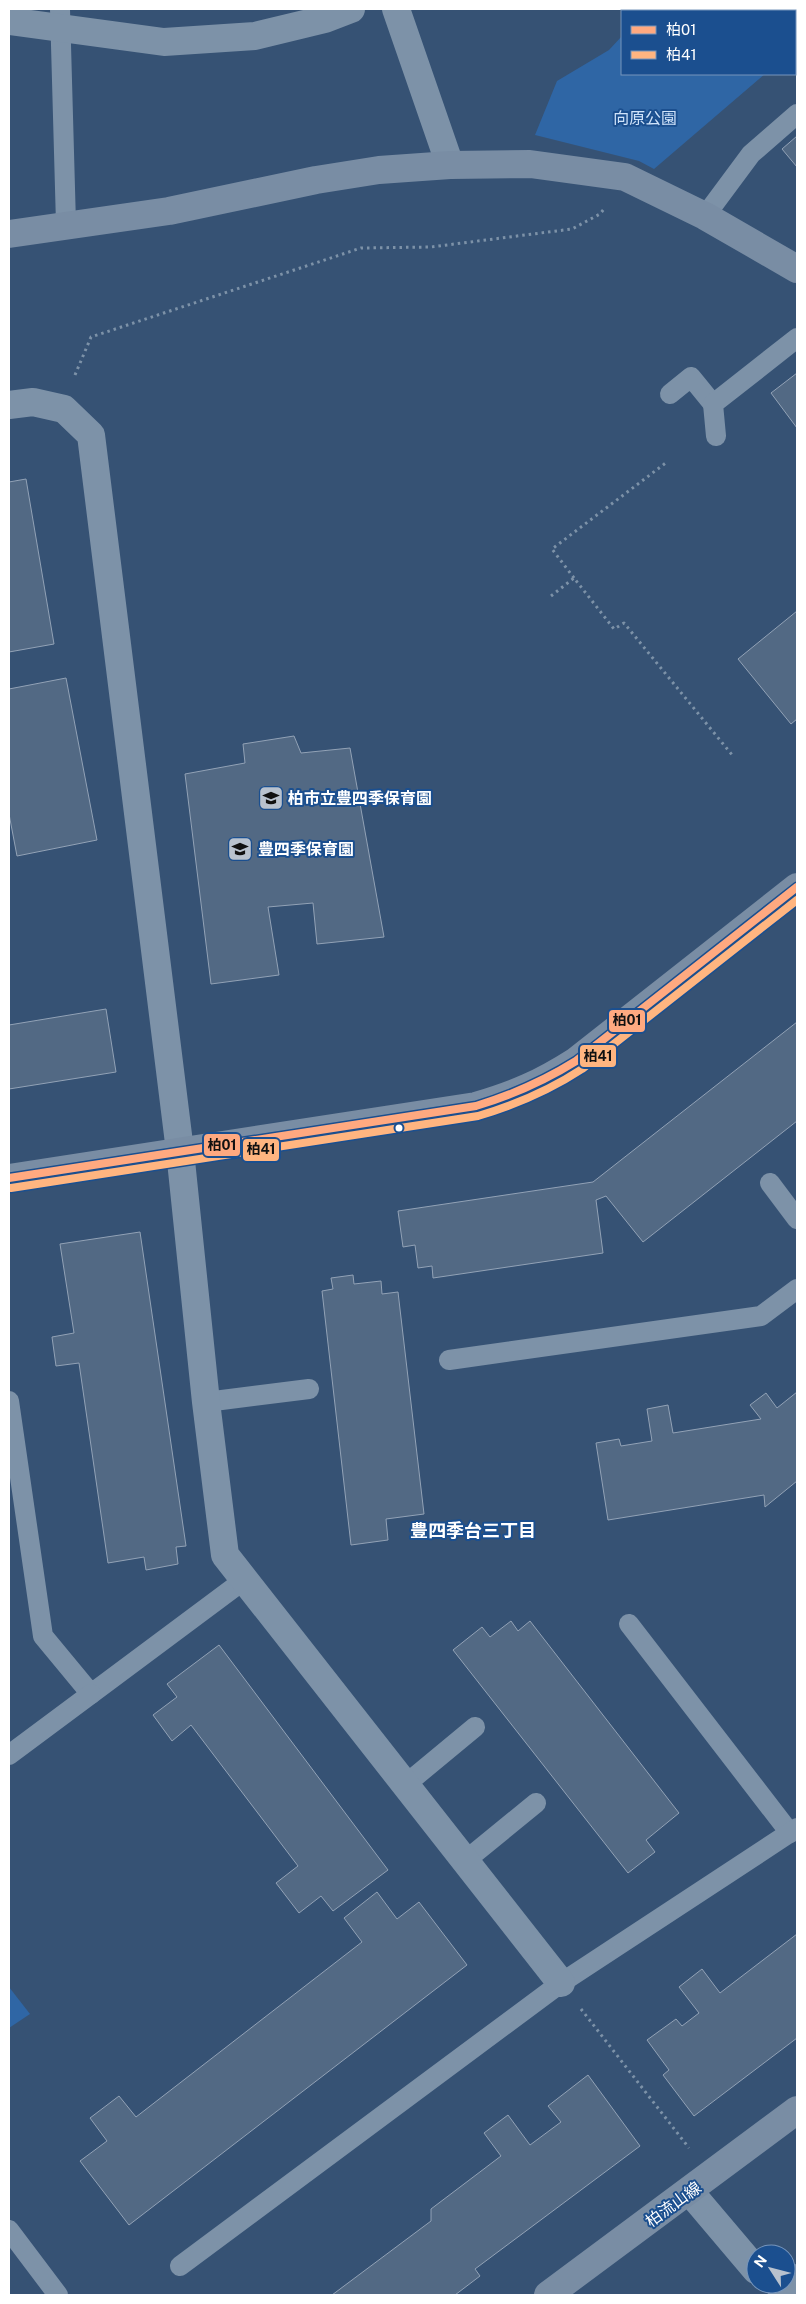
<svg xmlns="http://www.w3.org/2000/svg" width="806" height="2304" font-family="'Public Sans','Noto Sans JP',sans-serif">
	<rect width="100%" height="100%" fill="#365274"/>
	<!-- green -->
	<g fill="#2f66a5">
		<polygon points="649,9 797,9 797,46 795,48 795,11 646,11"/>
		<polygon points="622,36 622,74 765,74 654,169 639,161 535,135 557,81 609,50"/>
		<polygon points="9,1987 30,2014 9,2028"/>
	</g>
	<!-- building -->
	<g fill="#526984" stroke="#92a2b6">
		<polygon points="797,136 797,167 782,149"/>
		<polygon points="797,373 797,428 771,393"/>
		<polygon points="26,479 54,644 9,652 9,482"/>
		<polygon points="797,611 797,719 791,724 738,659"/>
		<polygon points="66,678 97,840 17,856 9,814 9,689"/>
		<polygon points="294,736 301,753 350,748 384,937 317,944 313,903 268,907 279,975 211,984 185,774 245,763 243,744"/>
		<polygon points="106,1009 116,1072 9,1089 9,1025"/>
		<polygon points="797,1022 797,1121 643,1242 606,1196 596,1200 603,1253 433,1278 432,1266 418,1268 415,1245 403,1247 398,1211 593,1182"/>
		<polygon points="140,1232 186,1546 176,1547 178,1564 146,1570 144,1557 108,1563 79,1363 56,1366 52,1337 74,1333 60,1244"/>
		<polygon points="353,1275 354,1284 381,1281 382,1294 398,1292 424,1514 386,1519 388,1540 351,1545 322,1291 333,1289 331,1278"/>
		<polygon points="797,1392 797,1481 765,1507 764,1495 608,1520 596,1443 619,1439 621,1446 652,1441 647,1409 668,1405 673,1433 761,1419 750,1405 766,1393 777,1408"/>
		<polygon points="511,1621 518,1631 530,1621 679,1813 646,1840 655,1852 628,1873 453,1650 482,1627 490,1637"/>
		<polygon points="219,1645 388,1870 333,1911 321,1896 299,1913 276,1883 298,1866 191,1725 172,1741 153,1715 177,1697 167,1684"/>
		<polygon points="377,1892 397,1919 419,1902 467,1965 129,2225 80,2161 107,2141 90,2118 119,2096 136,2117 362,1942 344,1918"/>
		<polygon points="797,1934 797,2038 694,2116 663,2075 669,2070 647,2040 676,2019 682,2026 699,2013 679,1987 702,1969 720,1993"/>
		<polygon points="588,2075 640,2146 475,2269 480,2276 455,2295 332,2295 431,2221 431,2209 501,2156 484,2133 508,2115 530,2145 561,2122 548,2106"/>
	</g>
	<g fill="none" stroke-linecap="round" stroke-linejoin="round">
		<!-- path -->
		<g stroke="#7d92a8" stroke-width="3" stroke-dasharray="2.5 4" stroke-linecap="butt">
			<polyline points="75,375 91,337 361,248 431,247 572,229 600,214 604,209"/>
			<polyline points="574,578 552,549 667,462"/>
			<polyline points="551,596 574,578 614,629 624,623 733,756"/>
			<polyline points="581,2009 689,2148"/>
		</g>
		<!-- lane -->
		<g stroke="#7d92a8" stroke-width="20">
			<polyline points="60,9 66,224"/>
			<polyline points="705,216 751,154 797,114"/>
			<polyline points="670,394 691,377 713,404"/>
			<polyline points="716,436 713,404 797,338"/>
			<polyline points="770,1183 797,1219"/>
			<polyline points="449,1360 761,1316 797,1289"/>
			<polyline points="9,1401 43,1636 91,1694 244,1580"/>
			<polyline points="206,1402 309,1389"/>
			<polyline points="629,1624 790,1833"/>
			<polyline points="9,1755 91,1694"/>
			<polyline points="405,1785 475,1727"/>
			<polyline points="465,1861 536,1803"/>
			<polyline points="9,2230 58,2295"/>
			<polyline points="180,2266 561,1983 797,1828"/>
		</g>
		<!-- street -->
		<g stroke="#7d92a8" stroke-width="28">
			<polyline points="396,9 450,165"/>
			<polyline points="9,21 164,42 255,36 325,19 351,9"/>
			<polyline points="9,405 33,402 64,409 91,435 180,1151 206,1402 225,1555 561,1983"/>
			<polyline points="690,2192 756,2270"/>
			<polyline points="781,2289 797,2278"/>
		</g>
		<!-- secondary -->
		<g stroke="#798da4" stroke-width="28">
			<polyline points="9,234 169,211 316,180 379,170 450,165 530,164 625,177 705,216 797,269"/>
			<path d="M9,1178L476,1106C516,1094 540,1084 576,1061L797,887"/>
			<polyline points="548,2295 797,2110"/>
		</g>
		<defs>
			<path id="bus-1" d="M9,1178L476,1106C512,1095 544,1081 576,1061L797,887"/>
			<path id="bus-2" d="M11,1188L478,1116C515,1105 550,1090 582,1069L797,900"/>
		</defs>
		<!-- bus-1 casing -->
		<use href="#bus-1" stroke="#1b4f8f" stroke-width="11"/>
		<!-- bus-2 casing -->
		<use href="#bus-2" stroke="#1b4f8f" stroke-width="11"/>
		<!-- bus-1 -->
		<use href="#bus-1" stroke="#ffa980" stroke-width="8"/>
		<!-- bus-2 -->
		<use href="#bus-2" stroke="#ffb580" stroke-width="8"/>
	</g>
	<!-- icons -->
	<defs>
		<symbol id="school-square" viewBox="-11 -11 22 22"><rect x="-9" y="-9" width="18" height="18" rx="4" fill="#b9c2ce" stroke="#1b4f8f"/><path d="M0-5L7-2L0 1L-7-2ZM-4 1L0 2.5L4 1V4Q0 6-4 4Z" fill="#111"/></symbol>
	</defs>
	<g fill-rule="evenodd">
		<use href="#school-square" x="257" y="784" width="28" height="28"/>
		<use href="#school-square" x="226" y="835" width="28" height="28"/>
	</g>
	<!-- markers -->
	<circle fill="#fff" stroke="#1b4f8f" stroke-width="2" cx="399" cy="1128" r="4.5"/>
	<g text-anchor="middle" stroke-width="4" stroke-linejoin="round" paint-order="stroke">
		<!-- park labels -->
		<g font-size="16" fill="#cfe3fa" stroke="#1b4f8f">
			<text x="645" y="124">向原公園</text>
		</g>
		<!-- poi labels -->
		<g font-size="16" font-weight="bold" fill="#fff" stroke="#1b4f8f" text-anchor="start">
			<text x="288" y="804">柏市立豊四季保育園</text>
			<text x="258" y="855">豊四季保育園</text>
		</g>
		<!-- street labels -->
		<g font-size="16" fill="#fff" stroke="#1b4f8f">
			<text transform="translate(673 2204) rotate(-36)" y="6">柏流山線</text>
		</g>
		<!-- neighbourhood labels -->
		<g font-size="18" font-weight="bold" fill="#fff" stroke="#1b4f8f">
			<text x="473" y="1537">豊四季台三丁目</text>
		</g>
	</g>
	<g stroke="#1b4f8f" stroke-width="2">
		<rect x="608" y="1009" width="38" height="24" rx="5" fill="#ffa980"/>
		<rect x="579" y="1044" width="38" height="24" rx="5" fill="#ffb580"/>
		<rect x="203" y="1133" width="38" height="24" rx="5" fill="#ffa980"/>
		<rect x="242" y="1138" width="38" height="24" rx="5" fill="#ffb580"/>
	</g>
	<g font-size="14" text-anchor="middle" font-weight="bold" fill="#111">
		<text x="627" y="1025">柏01</text>
		<text x="598" y="1061">柏41</text>
		<text x="222" y="1150">柏01</text>
		<text x="261" y="1154">柏41</text>
	</g>
	<!-- border -->
	<rect width="806" height="2304" fill="none" stroke="#ffffff" stroke-width="20"/>
	<!-- legend -->
	<rect x="621" y="10" width="175" height="65" fill="#1b4f8f" stroke="#7695bc"/>
	<rect x="631" y="26" width="25" height="8" fill="#ffa980" stroke="#7695bc"/>
	<text x="666" y="35" font-size="15" fill="#ffffff">柏01</text>
	<rect x="631" y="51" width="25" height="8" fill="#ffb580" stroke="#7695bc"/>
	<text x="666" y="60" font-size="15" fill="#ffffff">柏41</text>
	<!-- north arrow -->
	<g transform="translate(771 2269) rotate(306)"><circle r="24" fill="#1b4f8f" stroke="#7695bc"/>
	<path d="M0-4L9 19L0 12L-9 19Z" fill="#b9c2ce"/>
	<text y="-8" font-size="14" font-weight="bold" text-anchor="middle" fill="#ffffff">N</text>
	</g>
</svg>
